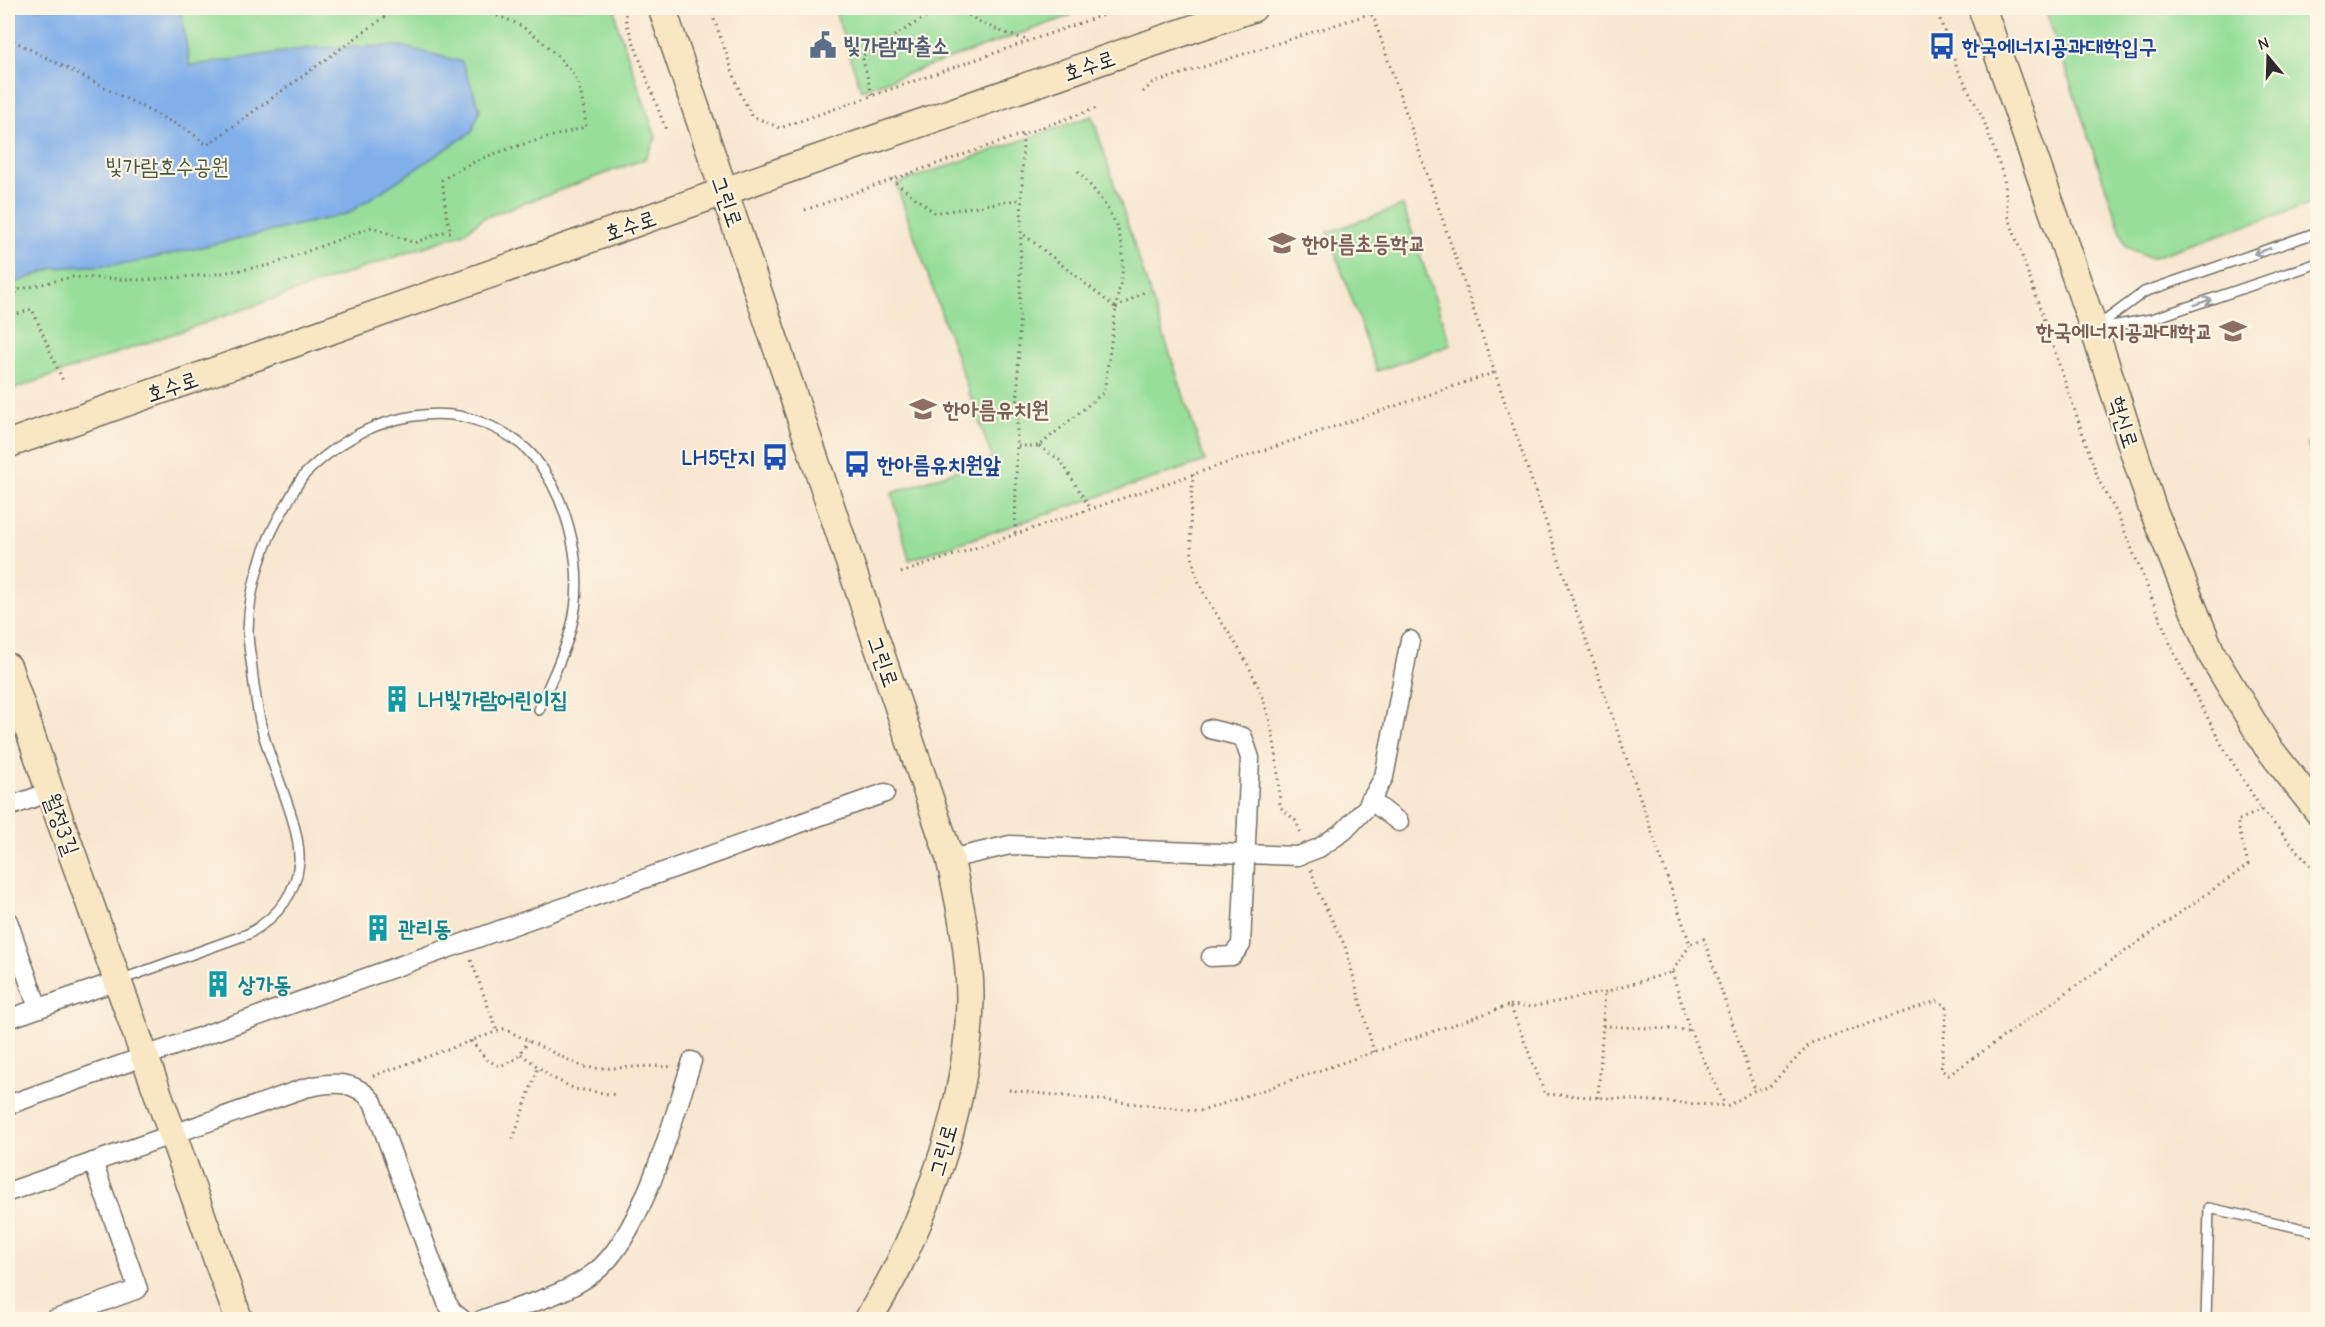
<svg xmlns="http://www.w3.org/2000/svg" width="2325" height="1327" font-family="'Comic Neue','Poor Story',sans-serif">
	<rect width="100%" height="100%" fill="#fcf5e5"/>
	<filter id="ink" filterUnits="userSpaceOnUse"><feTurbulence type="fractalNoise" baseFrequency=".0167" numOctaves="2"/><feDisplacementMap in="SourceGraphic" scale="12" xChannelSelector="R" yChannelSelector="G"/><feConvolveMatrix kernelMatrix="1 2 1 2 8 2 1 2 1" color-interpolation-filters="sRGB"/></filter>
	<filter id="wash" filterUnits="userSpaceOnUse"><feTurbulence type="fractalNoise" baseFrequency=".008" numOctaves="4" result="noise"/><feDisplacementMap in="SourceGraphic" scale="24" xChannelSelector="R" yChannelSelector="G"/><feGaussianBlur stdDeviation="1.35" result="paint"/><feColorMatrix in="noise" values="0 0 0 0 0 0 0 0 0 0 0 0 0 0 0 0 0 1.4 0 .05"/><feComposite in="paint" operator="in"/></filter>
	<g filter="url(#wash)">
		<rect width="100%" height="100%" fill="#f8e7d0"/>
		<!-- green -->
		<g fill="#96de99" stroke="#608462" stroke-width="1.5">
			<polygon points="8,8 615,8 617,24 656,138 645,159 483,218 464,233 8,391"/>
			<polygon points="834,8 1067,8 1070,16 861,90"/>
			<polygon points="2045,8 2317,8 2317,202 2151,258 2126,247"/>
			<polygon points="1092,116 1205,461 909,560 892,493 992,458 896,184"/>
			<polygon points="1403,206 1451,345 1377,371 1328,232"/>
			<polygon points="2317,440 2318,440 2317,475 2307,444"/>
		</g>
		<!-- water -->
		<polygon fill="#80afea" stroke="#566d8a" stroke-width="1.5" points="8,8 180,8 190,66 309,48 402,46 462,62 480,109 472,132 347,214 127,264 54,268 8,286"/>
	</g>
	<g filter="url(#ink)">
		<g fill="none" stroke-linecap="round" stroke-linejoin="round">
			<defs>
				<g id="lane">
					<polyline points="2318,232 2144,292 2094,329 2152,319 2318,263"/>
					<path d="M120,980L248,934C276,918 296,895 299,862C301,827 276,777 266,743C259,722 256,700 253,678C252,663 248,646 248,631C249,587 263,542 286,505C292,495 297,483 305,474C317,462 331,451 345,442C383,417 440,405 483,423C501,430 521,442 534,457C570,501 586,574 571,628C564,656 549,683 539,710"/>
					<polyline points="2206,1320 2209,1208 2318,1232"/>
				</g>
				<g id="street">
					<polyline points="1210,729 1243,737 1250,758 1241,945 1232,956 1211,957"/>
					<polyline points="1370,800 1399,822"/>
					<polyline points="8,807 50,792"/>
					<polyline points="950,859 1010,845 1298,856 1319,848 1344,831 1367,807 1384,777 1410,640"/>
					<polyline points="8,921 38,1008"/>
					<polyline points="8,1019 117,981"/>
					<polyline points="8,1105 885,793"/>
					<path d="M8,1192L305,1088C331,1082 355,1079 373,1102L447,1303L453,1312L463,1320"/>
					<polyline points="53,1320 138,1289 93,1162"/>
					<path d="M481,1320C519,1306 563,1297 595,1272C642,1236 674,1117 692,1061"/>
				</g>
				<g id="secondary">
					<path d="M662,8L950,859C960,904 970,951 970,998C969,1087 939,1180 901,1260C892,1281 879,1300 868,1320"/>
					<polyline points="1982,8 2094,329 2152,507 2212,655 2267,746 2318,811"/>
					<polyline points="8,444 791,168 1253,8"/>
					<polyline points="8,667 50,792 239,1320"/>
				</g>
			</defs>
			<!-- lane casing -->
			<use href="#lane" stroke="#736d65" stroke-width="12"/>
			<!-- street casing -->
			<use href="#street" stroke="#736d65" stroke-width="21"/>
			<!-- secondary casing -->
			<use href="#secondary" stroke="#736d65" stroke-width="30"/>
			<!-- path -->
			<g stroke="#736d65" stroke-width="3" stroke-dasharray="1.5 4.5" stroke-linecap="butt">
				<polyline points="372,8 389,14 414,8"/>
				<polyline points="625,8 626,22 666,130"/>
				<polyline points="710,8 741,95 752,116 780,128 1123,8"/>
				<path d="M959,8C980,25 1002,32 1027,40"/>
				<polyline points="1936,8 1956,65 1984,121 2004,178 2008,215 2099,481 2119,517 2174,653 2223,747 2262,810 2318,874"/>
				<polyline points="1367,11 1373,16 1690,944 1704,939 1755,1090"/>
				<polyline points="8,38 189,131 207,145 389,14"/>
				<polyline points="1143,92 1153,83 1388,8"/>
				<polyline points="872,95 862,56 940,8"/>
				<path d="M1078,171C1100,196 1122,222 1123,257C1124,273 1118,291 1116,308"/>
				<polyline points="891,179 935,213 1022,199"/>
				<polyline points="805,210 1097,108"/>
				<polyline points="8,271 17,290"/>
				<polyline points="1116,308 1146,291"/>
				<path d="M12,316L10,308L17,290L72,277L141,280L210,275L271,265L372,227L414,243L443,232H451L447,218L442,180C487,150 534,142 586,127C584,111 582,93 576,78C572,70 563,63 558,57C526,23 502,13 456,8"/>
				<polyline points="8,320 12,316 32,309 63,381"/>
				<polyline points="984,413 1018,410"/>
				<polyline points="1018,446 1039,446 1104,392 1116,308 1022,233"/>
				<polyline points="1039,446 1061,461 1090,508"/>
				<path d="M1193,474C1191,506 1187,543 1196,574C1205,602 1225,625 1239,649C1272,705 1277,744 1280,807L1295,820L1302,835"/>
				<polyline points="1015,533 1023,133"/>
				<polyline points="901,573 1496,372"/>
				<polyline points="1311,870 1319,894 1345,946 1374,1052"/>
				<polyline points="471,960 497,1031"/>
				<polyline points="1672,972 1690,1030 1725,1105"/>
				<polyline points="1510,1005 1531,1007 1605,992 1672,972 1690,945"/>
				<polyline points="1603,1026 1690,1030"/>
				<polyline points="471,1041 487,1060 500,1066 516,1059 529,1041"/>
				<polyline points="521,1054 553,1078 575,1089 617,1095"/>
				<path d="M373,1076L504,1029L583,1067C613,1071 643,1064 673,1067"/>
				<polyline points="1009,1090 1202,1111 1510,1005 1545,1094 1728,1106 1755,1090 1769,1087 1811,1043 1937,1001 1947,1006 1941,1070 1949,1075 2248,865 2237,821 2262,810"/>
				<polyline points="1598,1098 1605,992"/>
				<polyline points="513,1139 538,1067"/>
			</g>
			<!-- lane -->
			<use href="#lane" stroke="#fff" stroke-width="9"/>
			<!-- street -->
			<use href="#street" stroke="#fff" stroke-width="18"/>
			<!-- secondary -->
			<use href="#secondary" stroke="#f9e7c3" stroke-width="27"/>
		</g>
		<!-- one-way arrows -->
		<defs><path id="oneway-shaft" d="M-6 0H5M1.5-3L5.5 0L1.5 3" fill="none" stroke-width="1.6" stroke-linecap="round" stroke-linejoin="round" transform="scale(1.5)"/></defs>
		<g stroke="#a0a0a0">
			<use href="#oneway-shaft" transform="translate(2262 251) rotate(161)"/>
			<use href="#oneway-shaft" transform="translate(2203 302) rotate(-19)"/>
		</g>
	</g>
	<!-- icons -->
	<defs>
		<symbol id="civic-bare" viewBox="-9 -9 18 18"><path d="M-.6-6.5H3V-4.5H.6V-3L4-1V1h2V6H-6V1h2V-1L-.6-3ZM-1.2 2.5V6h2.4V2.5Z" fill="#5c6f8a" stroke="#fcf5e5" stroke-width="2.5" paint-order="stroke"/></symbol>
		<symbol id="bus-bare" viewBox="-9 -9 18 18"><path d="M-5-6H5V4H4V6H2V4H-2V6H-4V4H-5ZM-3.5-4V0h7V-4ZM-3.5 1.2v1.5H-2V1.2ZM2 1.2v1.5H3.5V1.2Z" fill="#1a4fb4" stroke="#fcf5e5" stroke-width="2.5" paint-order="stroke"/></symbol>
		<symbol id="school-bare" viewBox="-9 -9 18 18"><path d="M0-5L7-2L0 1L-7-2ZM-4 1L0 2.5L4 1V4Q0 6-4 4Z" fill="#8d6e63" stroke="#fcf5e5" stroke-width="2.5" paint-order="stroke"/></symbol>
		<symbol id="university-bare" viewBox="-9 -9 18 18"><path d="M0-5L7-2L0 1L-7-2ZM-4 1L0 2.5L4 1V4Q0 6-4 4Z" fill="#8d6e63" stroke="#fcf5e5" stroke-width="2.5" paint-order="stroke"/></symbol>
		<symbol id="building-bare" viewBox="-9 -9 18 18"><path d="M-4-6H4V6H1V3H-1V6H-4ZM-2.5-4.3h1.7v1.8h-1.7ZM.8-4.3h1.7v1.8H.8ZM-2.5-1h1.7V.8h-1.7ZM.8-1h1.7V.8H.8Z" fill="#0f9aa8" stroke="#fcf5e5" stroke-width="2.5" paint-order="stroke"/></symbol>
	</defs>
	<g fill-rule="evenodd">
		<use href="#civic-bare" x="804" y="26" width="38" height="38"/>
		<use href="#bus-bare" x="1923" y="27" width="38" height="38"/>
		<use href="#school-bare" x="1263" y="224" width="38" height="38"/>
		<use href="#university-bare" x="2214" y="312" width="38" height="38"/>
		<use href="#school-bare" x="904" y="390" width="38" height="38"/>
		<use href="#bus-bare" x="756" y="438" width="38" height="38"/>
		<use href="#bus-bare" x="838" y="445" width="38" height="38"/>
		<use href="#building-bare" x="378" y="680" width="38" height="38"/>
		<use href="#building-bare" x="359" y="909" width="38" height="38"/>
		<use href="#building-bare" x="199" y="965" width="38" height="38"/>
	</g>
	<g text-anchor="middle" stroke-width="4.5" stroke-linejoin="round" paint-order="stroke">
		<!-- service labels -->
		<g font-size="22" font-weight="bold" fill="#4e5e75" stroke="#fcf5e5" text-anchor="start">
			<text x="843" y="53">빛가람파출소</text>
		</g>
		<!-- transit labels -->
		<g font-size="22" font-weight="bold" fill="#164399" stroke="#fcf5e5" text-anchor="start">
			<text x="1962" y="54">한국에너지공과대학입구</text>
			<text x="755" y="465" text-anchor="end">LH5단지</text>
			<text x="877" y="472">한아름유치원앞</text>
		</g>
		<!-- street labels -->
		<g font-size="22" fill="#2b2b2b" stroke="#fcf5e5">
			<text transform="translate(1089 65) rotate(-19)" y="8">호수로</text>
			<text transform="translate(728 201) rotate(71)" y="8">그린로</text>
			<text transform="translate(630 225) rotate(-19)" y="8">호수로</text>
			<text transform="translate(172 386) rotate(-19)" y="8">호수로</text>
			<text transform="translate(2124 422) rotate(72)" y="8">혁신로</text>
			<text transform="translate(884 661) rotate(71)" y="8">그린로</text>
			<text transform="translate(62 824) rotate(70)" y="8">월정3길</text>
			<text transform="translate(942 1150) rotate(-74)" y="8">그린로</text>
		</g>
		<!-- park labels -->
		<g font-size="22" fill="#465846" stroke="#fcf5e5">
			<text x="167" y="174">빛가람호수공원</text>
		</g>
		<!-- education labels -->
		<g font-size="22" font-weight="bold" fill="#785e54" stroke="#fcf5e5" text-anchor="start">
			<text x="1302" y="251">한아름초등학교</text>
			<text x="2213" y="339" text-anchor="end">한국에너지공과대학교</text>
			<text x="943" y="417">한아름유치원</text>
		</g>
		<!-- culture labels -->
		<g font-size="22" font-weight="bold" fill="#0d838f" stroke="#fcf5e5" text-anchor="start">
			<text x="417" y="707">LH빛가람어린이집</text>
			<text x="398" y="936">관리동</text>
			<text x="238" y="992">상가동</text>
		</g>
	</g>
	<!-- margin -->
	<rect width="2325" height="1327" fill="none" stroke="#fcf5e5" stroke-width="30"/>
	<!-- north arrow -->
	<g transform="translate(2268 57) rotate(341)" stroke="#fcf5e5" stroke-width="4.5" paint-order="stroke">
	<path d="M0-4.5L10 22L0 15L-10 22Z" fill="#2b2b2b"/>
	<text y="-9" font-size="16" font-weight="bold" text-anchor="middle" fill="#2b2b2b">N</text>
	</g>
</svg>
